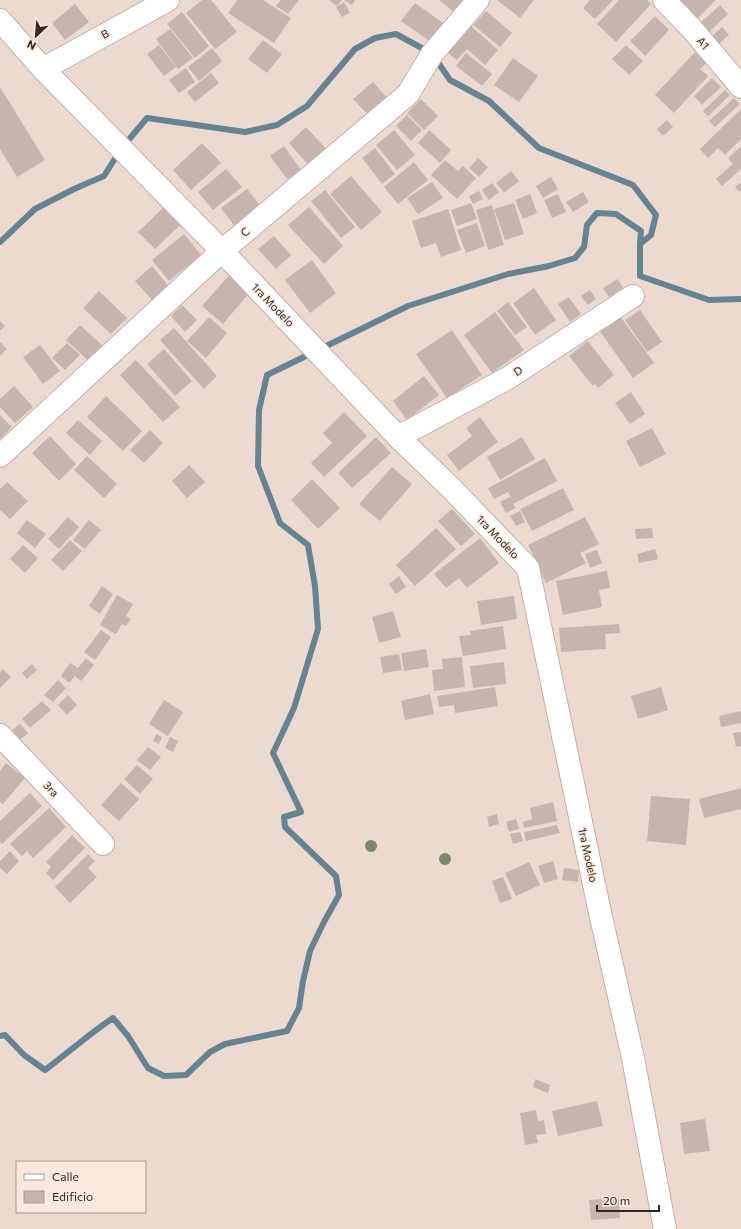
<svg xmlns="http://www.w3.org/2000/svg" width="741" height="1229" font-family="Commissioner,sans-serif">
	<rect width="100%" height="100%" fill="#ecdad1"/>
	<g fill="none" stroke-linecap="round" stroke-linejoin="round">
		<!-- stream -->
		<g stroke="#678392" stroke-width="6">
			<polyline points="435,58 450,80 489,101 539,148 633,185 656,215 651,235 640,244 640,276 709,300 741,299"/>
			<polyline points="0,242 35,209 74,189 104,176 121,149 147,118 245,132 277,125 307,106 355,49 375,38 396,34 429,52"/>
			<path d="M0,1036L5,1035L24,1055L45,1070C68,1053 89,1034 113,1018L128,1036L148,1068L164,1076L186,1075L210,1052L225,1044L287,1031L299,1008L303,981L310,951L324,922L339,895L336,876L285,827L284,817L301,812L273,753L294,708L318,629L315,586L308,545L280,523L258,466L259,410L267,375L408,306L508,274L549,266L575,258L584,247L587,225L597,213L616,214L641,231L640,244"/>
		</g>
	</g>
	<!-- building -->
	<g fill="#c8b4af">
		<polygon points="202,0 211,0 237,32 215,49 186,13"/>
		<polygon points="237,0 263,0 291,18 274,43 228,13"/>
		<polygon points="281,0 299,0 288,14 276,6"/>
		<polygon points="329,0 342,0 337,6"/>
		<polygon points="344,0 355,0 352,5"/>
		<polygon points="439,0 470,0 458,15"/>
		<polygon points="497,0 534,0 520,18"/>
		<polygon points="590,0 613,0 595,19 583,8"/>
		<polygon points="619,0 647,0 651,4 616,42 597,24"/>
		<polygon points="680,0 716,0 697,19 679,1"/>
		<polygon points="344,2 350,13 342,17 336,7"/>
		<polygon points="415,3 446,25 432,43 401,21"/>
		<polygon points="75,4 89,22 65,40 52,23"/>
		<polygon points="720,5 728,14 708,33 699,24"/>
		<polygon points="486,11 512,33 500,47 473,25"/>
		<polygon points="182,12 209,46 195,58 167,24"/>
		<polygon points="655,16 669,30 645,56 630,41"/>
		<polygon points="470,25 498,50 485,65 467,49 457,60 447,52"/>
		<polygon points="722,27 729,35 719,44 712,36"/>
		<polygon points="170,29 193,58 178,69 156,39"/>
		<polygon points="263,40 282,54 267,73 248,59"/>
		<polygon points="159,45 176,67 164,76 147,54"/>
		<polygon points="626,45 643,61 629,75 612,59"/>
		<polygon points="212,48 222,61 199,81 188,67"/>
		<polygon points="695,52 706,63 700,69 708,76 674,113 655,95"/>
		<polygon points="466,53 492,74 482,86 456,66"/>
		<polygon points="513,58 538,76 519,102 494,85"/>
		<polygon points="186,68 195,82 179,93 169,80"/>
		<polygon points="211,73 219,83 195,102 187,92"/>
		<polygon points="712,78 721,87 702,105 694,96"/>
		<polygon points="373,82 390,101 371,118 353,99"/>
		<polygon points="0,87 45,160 17,177 0,149"/>
		<polygon points="725,90 730,95 708,116 703,111"/>
		<polygon points="734,98 740,104 715,127 709,121"/>
		<polygon points="421,99 438,116 424,130 407,113"/>
		<polygon points="741,109 741,139 725,155 718,148 708,158 700,149"/>
		<polygon points="407,115 422,130 411,141 396,126"/>
		<polygon points="667,120 673,127 663,136 657,129"/>
		<polygon points="306,127 330,153 312,169 289,143"/>
		<polygon points="394,130 415,155 397,170 376,145"/>
		<polygon points="429,130 451,150 440,163 418,143"/>
		<polygon points="202,143 221,163 191,190 173,170"/>
		<polygon points="284,146 301,170 287,179 270,156"/>
		<polygon points="741,146 741,169 722,186 716,179 733,164 728,158"/>
		<polygon points="375,148 395,174 382,184 362,158"/>
		<polygon points="478,158 488,167 479,177 469,168"/>
		<polygon points="445,160 458,171 463,166 476,178 457,199 431,175"/>
		<polygon points="414,162 428,180 398,204 384,187"/>
		<polygon points="226,169 242,187 213,210 198,192"/>
		<polygon points="511,171 519,181 504,193 496,183"/>
		<polygon points="351,176 382,212 361,230 330,194"/>
		<polygon points="551,177 558,189 543,198 536,186"/>
		<polygon points="432,182 443,198 418,214 407,198"/>
		<polygon points="741,182 741,190 739,192 735,187"/>
		<polygon points="492,183 499,192 489,200 482,190"/>
		<polygon points="247,189 265,212 239,232 221,208"/>
		<polygon points="325,190 355,227 341,238 311,201"/>
		<polygon points="479,191 483,199 473,204 469,196"/>
		<polygon points="583,192 589,202 573,212 566,202"/>
		<polygon points="530,194 537,213 523,219 515,200"/>
		<polygon points="558,194 566,212 552,218 544,200"/>
		<polygon points="471,203 477,219 457,226 451,210"/>
		<polygon points="514,203 524,234 505,240 494,209"/>
		<polygon points="492,205 504,245 488,250 476,210"/>
		<polygon points="165,206 182,223 155,249 138,232"/>
		<polygon points="309,207 343,246 324,264 288,225"/>
		<polygon points="448,209 461,250 441,257 436,243 421,248 412,221"/>
		<polygon points="477,223 485,246 466,253 457,230"/>
		<polygon points="184,234 201,255 169,281 152,260"/>
		<polygon points="274,236 291,255 276,269 258,249"/>
		<polygon points="312,260 336,293 310,313 285,280"/>
		<polygon points="152,266 170,288 154,302 135,281"/>
		<polygon points="230,274 250,292 223,324 202,306"/>
		<polygon points="618,279 623,288 609,297 603,288"/>
		<polygon points="534,288 556,320 535,335 513,303"/>
		<polygon points="590,290 596,299 588,305 581,296"/>
		<polygon points="99,291 127,318 111,334 83,308"/>
		<polygon points="569,297 581,314 570,322 558,304"/>
		<polygon points="508,302 527,327 515,335 497,311"/>
		<polygon points="182,305 197,320 185,332 171,316"/>
		<polygon points="640,310 662,342 647,352 625,320"/>
		<polygon points="495,312 524,350 492,373 464,335"/>
		<polygon points="620,316 654,363 633,378 599,330"/>
		<polygon points="209,317 227,333 206,358 187,341"/>
		<polygon points="0,321 5,326 0,331"/>
		<polygon points="80,325 104,347 90,362 66,340"/>
		<polygon points="174,328 217,376 204,389 160,340"/>
		<polygon points="452,330 482,375 447,398 416,354"/>
		<polygon points="588,341 614,375 598,388 595,384 593,386 569,356"/>
		<polygon points="0,342 7,349 0,356"/>
		<polygon points="67,343 80,355 65,370 52,358"/>
		<polygon points="40,345 60,371 43,384 23,357"/>
		<polygon points="164,349 192,381 175,396 147,364"/>
		<polygon points="136,360 180,407 163,422 120,375"/>
		<polygon points="424,376 439,395 407,420 393,401"/>
		<polygon points="14,386 33,407 15,423 0,407 0,399"/>
		<polygon points="631,392 645,414 630,424 615,403"/>
		<polygon points="106,396 142,431 123,451 87,417"/>
		<polygon points="344,412 367,436 324,477 311,463 332,443 323,433"/>
		<polygon points="0,415 12,427 0,439"/>
		<polygon points="480,417 498,442 459,471 447,455 472,436 466,428"/>
		<polygon points="78,420 102,441 90,455 66,433"/>
		<polygon points="652,428 666,454 640,467 626,441"/>
		<polygon points="150,430 163,443 144,463 130,450"/>
		<polygon points="50,436 76,464 59,481 32,453"/>
		<polygon points="376,437 391,453 352,488 338,473"/>
		<polygon points="522,437 535,459 500,480 487,457"/>
		<polygon points="87,456 117,484 104,498 74,470"/>
		<polygon points="545,458 557,481 513,504 516,508 506,513 500,502 510,497 513,501 508,492 494,499 488,488"/>
		<polygon points="189,465 205,482 187,498 172,481"/>
		<polygon points="392,467 412,484 380,521 359,504"/>
		<polygon points="312,479 340,508 318,529 291,500"/>
		<polygon points="7,482 28,501 10,519 0,510 0,489"/>
		<polygon points="563,488 574,510 532,531 520,509"/>
		<polygon points="452,509 475,534 461,546 438,521"/>
		<polygon points="520,511 525,522 516,526 510,516"/>
		<polygon points="68,517 79,527 59,549 48,539"/>
		<polygon points="585,517 599,544 580,553 586,563 546,583 528,545"/>
		<polygon points="27,520 46,534 35,548 17,533"/>
		<polygon points="89,520 101,530 85,549 73,540"/>
		<polygon points="436,528 456,549 415,586 396,565"/>
		<polygon points="652,528 653,538 636,539 635,529"/>
		<polygon points="480,538 499,563 467,588 459,578 446,588 434,574"/>
		<polygon points="70,540 82,551 63,571 51,560"/>
		<polygon points="23,545 38,558 25,573 10,559"/>
		<polygon points="655,549 658,559 639,563 637,554"/>
		<polygon points="597,550 602,563 590,568 585,554"/>
		<polygon points="607,571 610,588 599,590 602,607 563,615 556,581"/>
		<polygon points="399,576 406,587 396,594 389,584"/>
		<polygon points="102,586 113,594 100,614 89,606"/>
		<polygon points="117,595 133,604 126,616 131,619 126,626 122,624 116,634 100,625"/>
		<polygon points="514,596 517,619 481,625 477,601"/>
		<polygon points="393,611 401,637 379,643 372,617"/>
		<polygon points="619,624 620,633 605,634 606,649 561,652 559,628"/>
		<polygon points="503,626 506,649 463,656 459,636 471,635 470,631"/>
		<polygon points="101,630 111,637 95,660 84,652"/>
		<polygon points="426,649 429,667 404,671 401,653"/>
		<polygon points="399,654 402,670 383,673 380,657"/>
		<polygon points="462,657 465,687 434,691 432,670 443,669 442,659"/>
		<polygon points="86,658 94,665 81,681 75,676 69,683 61,676 70,663 78,668"/>
		<polygon points="504,662 506,684 473,688 470,666"/>
		<polygon points="32,664 37,670 27,679 22,673"/>
		<polygon points="3,669 11,677 0,688 0,672"/>
		<polygon points="58,680 66,688 53,702 44,695"/>
		<polygon points="495,687 498,706 455,713 454,705 439,707 437,696"/>
		<polygon points="661,687 668,710 638,719 631,696"/>
		<polygon points="430,694 434,714 405,720 401,701"/>
		<polygon points="68,695 77,705 67,715 58,705"/>
		<polygon points="164,700 183,712 168,736 149,724"/>
		<polygon points="42,701 51,710 30,728 22,719"/>
		<polygon points="741,711 741,723 721,727 719,716"/>
		<polygon points="20,724 28,733 20,740 12,730"/>
		<polygon points="741,732 741,746 736,747 733,733"/>
		<polygon points="156,734 162,737 159,744 153,741"/>
		<polygon points="170,737 178,741 173,752 165,748"/>
		<polygon points="148,747 161,757 150,770 137,760"/>
		<polygon points="6,763 25,778 3,804 0,802 0,771"/>
		<polygon points="137,765 153,779 140,794 124,779"/>
		<polygon points="121,783 139,799 119,821 101,805"/>
		<polygon points="741,788 741,809 704,818 699,799"/>
		<polygon points="30,793 42,806 2,844 0,842 0,821"/>
		<polygon points="651,796 690,799 686,845 647,841"/>
		<polygon points="553,802 557,821 524,828 523,822 532,819 530,808"/>
		<polygon points="49,808 66,827 33,858 27,851 22,856 10,844"/>
		<polygon points="497,814 499,824 489,827 487,817"/>
		<polygon points="516,819 519,829 509,832 506,822"/>
		<polygon points="557,825 560,833 526,841 524,832"/>
		<polygon points="520,832 523,841 513,844 510,834"/>
		<polygon points="72,835 85,848 53,880 46,873 51,867 46,862"/>
		<polygon points="10,851 19,861 7,874 0,868 0,861"/>
		<polygon points="88,854 95,861 88,868 97,877 70,903 55,887"/>
		<polygon points="553,861 558,879 544,883 538,866"/>
		<polygon points="529,862 540,885 516,896 505,873"/>
		<polygon points="564,868 579,870 578,882 562,880"/>
		<polygon points="503,877 512,899 500,903 492,881"/>
		<polygon points="535,1079 550,1085 548,1093 533,1087"/>
		<polygon points="597,1101 603,1126 558,1136 552,1111"/>
		<polygon points="536,1110 538,1121 544,1120 546,1134 536,1135 538,1143 525,1145 520,1113"/>
		<polygon points="705,1119 710,1151 684,1154 680,1123"/>
		<polygon points="619,1198 620,1218 591,1220 589,1200"/>
	</g>
	<g fill="none" stroke-linecap="round" stroke-linejoin="round">
		<defs>
			<g id="street">
				<polyline points="664,0 692,29 741,87"/>
				<polyline points="0,20 43,69 222,251 398,437 451,488 528,568 599,908 633,1058 665,1229"/>
				<polyline points="43,69 168,0"/>
				<polyline points="398,437 508,378 633,296"/>
				<polyline points="0,456 222,251 408,94 432,54 478,0"/>
				<polyline points="0,735 103,844"/>
			</g>
		</defs>
		<!-- street casing -->
		<use href="#street" stroke="#c2b0a8" stroke-width="24"/>
		<!-- street -->
		<use href="#street" stroke="#fff" stroke-width="22"/>
	</g>
	<!-- trees -->
	<g fill="#7b8869">
		<circle cx="371" cy="846" r="6"/>
		<circle cx="445" cy="859" r="6"/>
	</g>
	<g text-anchor="middle" stroke-width="3" stroke-linejoin="round" paint-order="stroke">
		<!-- street labels -->
		<g font-size="11" fill="#302926" stroke="#fae7de">
			<text transform="translate(105 34) rotate(-29)" y="4">B</text>
			<text transform="translate(703 43) rotate(49)" y="4">A1</text>
			<text transform="translate(245 232) rotate(-40)" y="4">C</text>
			<text transform="translate(273 305) rotate(46)" y="4">1ra Modelo</text>
			<text transform="translate(518 371) rotate(-33)" y="4">D</text>
			<text transform="translate(498 537) rotate(46)" y="4">1ra Modelo</text>
			<text transform="translate(51 789) rotate(47)" y="4">3ra</text>
			<text transform="translate(588 855) rotate(78)" y="4">1ra Modelo</text>
		</g>
	</g>
	<!-- legend -->
	<rect x="16" y="1161" width="130" height="52" fill="#fae7de" stroke="#a99b94"/>
	<rect x="24" y="1174" width="20" height="6" fill="#ffffff" stroke="#a99b94"/>
	<text x="52" y="1181" font-size="12" fill="#302926">Calle</text>
	<rect x="24" y="1191" width="20" height="12" fill="#c8b4af" stroke="#a99b94"/>
	<text x="52" y="1201" font-size="12" fill="#302926">Edificio</text>
	<!-- north arrow -->
	<g transform="translate(36 36) rotate(206)" stroke="#fae7de" stroke-width="3" paint-order="stroke">
	<path d="M0-3L7 15L0 10L-7 15Z" fill="#302926"/>
	<text y="-6" font-size="11" font-weight="bold" text-anchor="middle" fill="#302926">N</text>
	</g>
	<!-- scale -->
	<path d="M597 1205v6h62v-6" fill="none" stroke="#302926" stroke-width="2"/>
	<text x="603" y="1205" font-size="12" fill="#302926" stroke="#fae7de" stroke-width="3" paint-order="stroke">20 m</text>
</svg>
